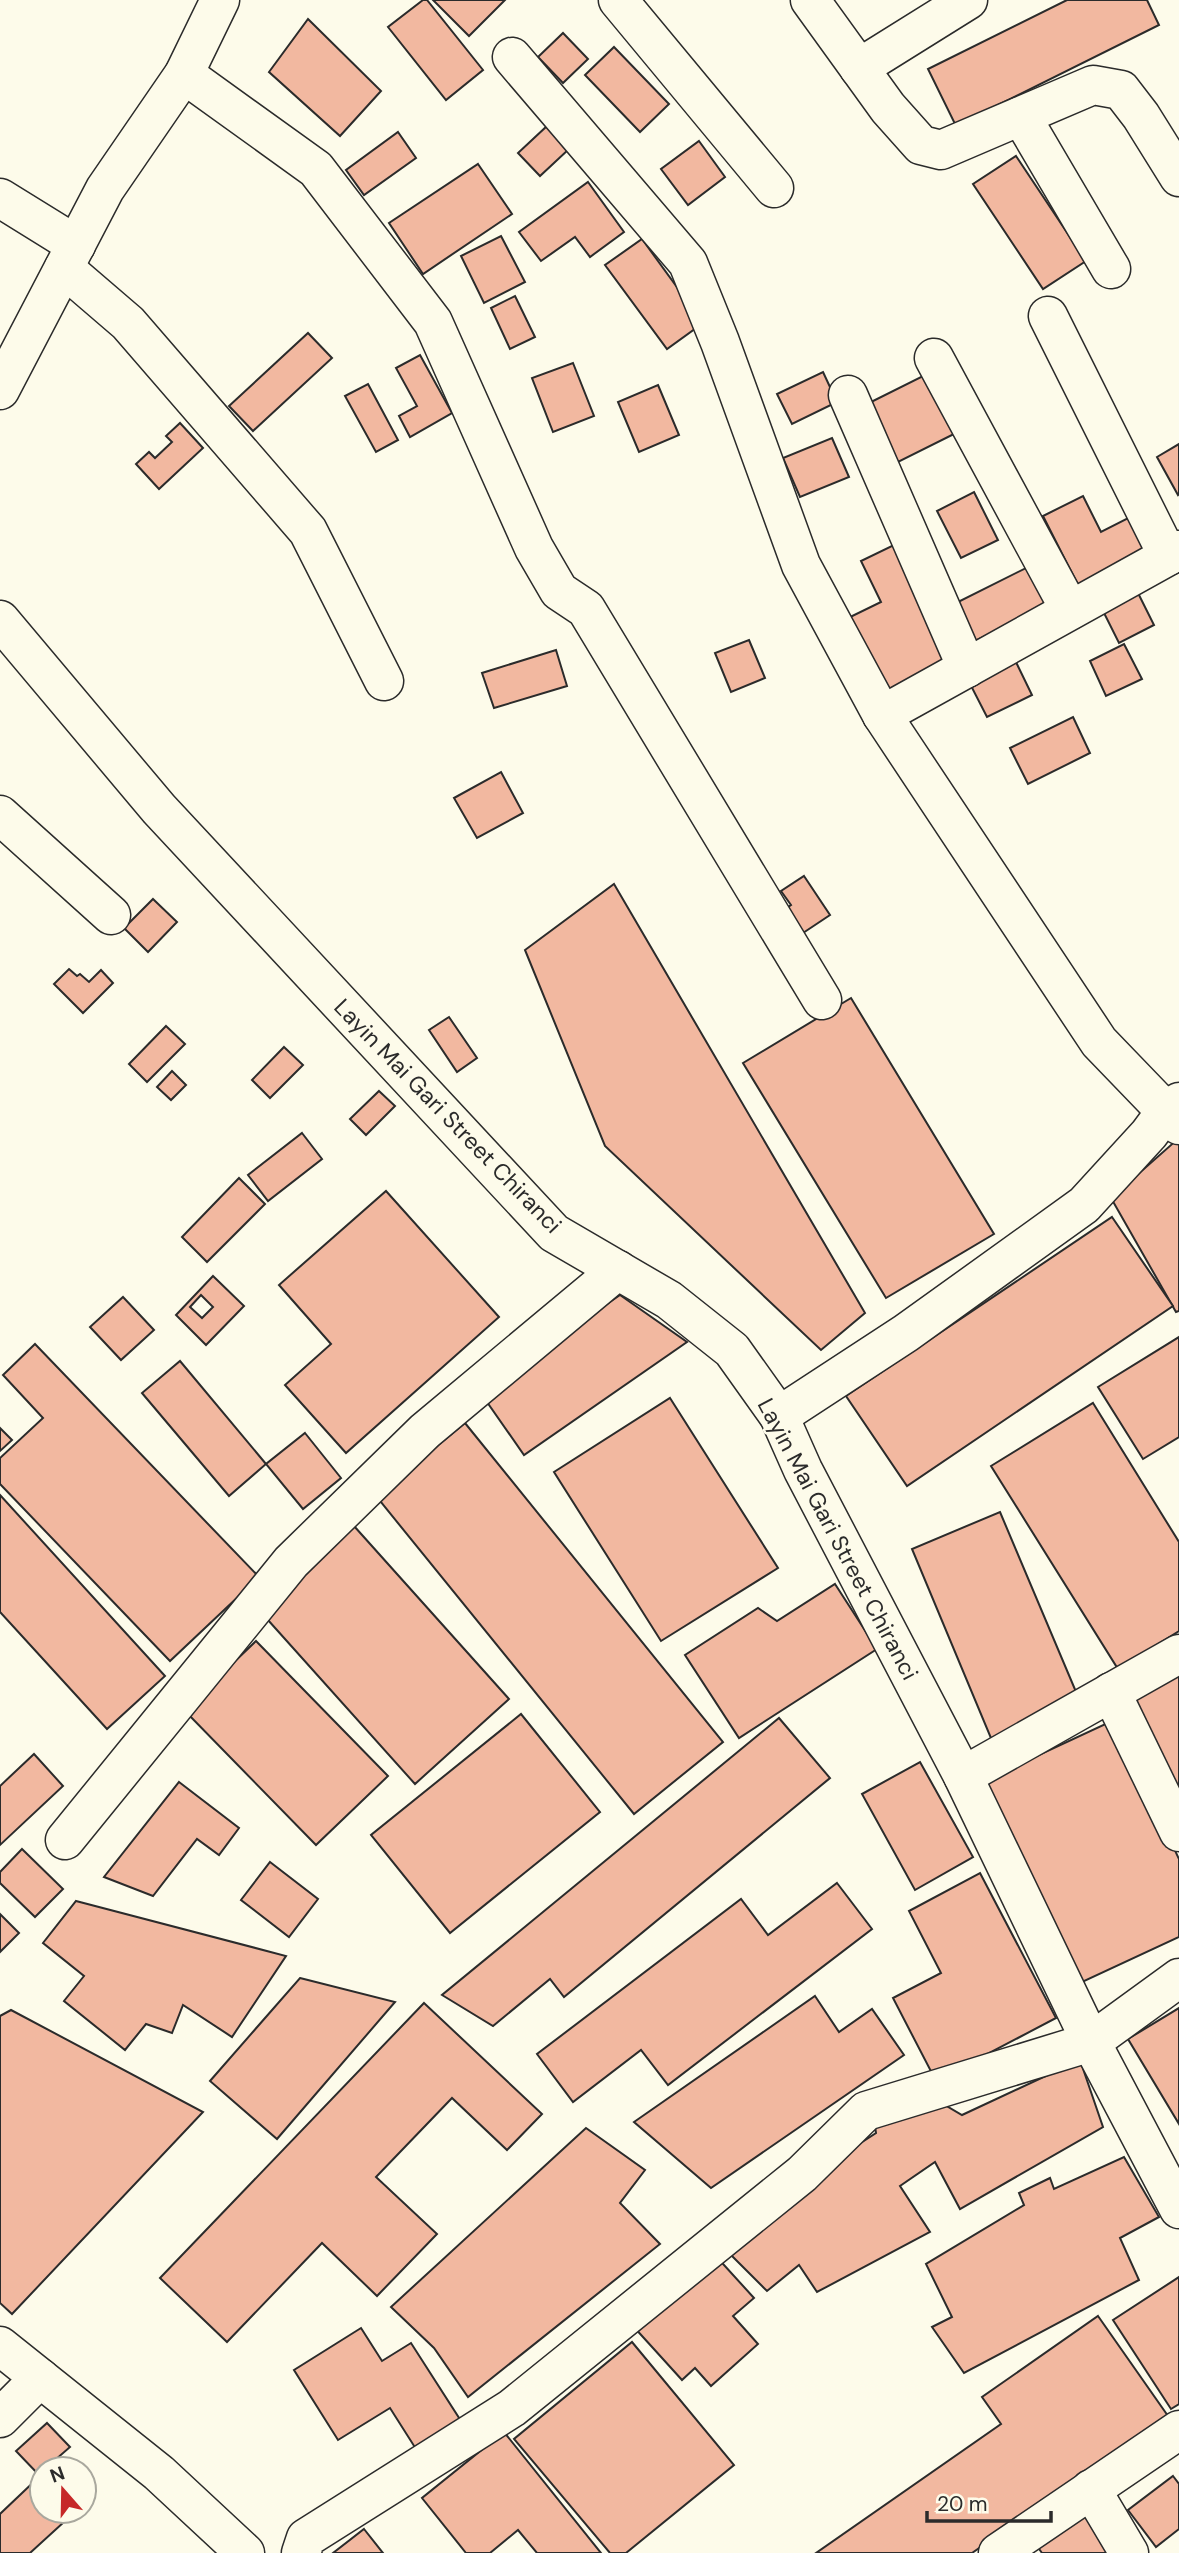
<svg xmlns="http://www.w3.org/2000/svg" width="1179" height="2553" font-family="'DM Sans',sans-serif">
	<rect width="100%" height="100%" fill="#fdfbea"/>
	<!-- building -->
	<g fill="#f2b8a0" stroke="#2b2b2b" stroke-width="2" fill-rule="evenodd">
		<polygon points="423,0 427,0 483,70 446,100 388,27"/>
		<polygon points="433,0 505,0 469,36"/>
		<polygon points="1067,0 1147,0 1159,25 956,126 928,69"/>
		<polygon points="308,19 381,91 340,136 269,72"/>
		<polygon points="563,33 588,59 563,83 538,57"/>
		<polygon points="614,47 669,104 640,132 585,75"/>
		<polygon points="547,126 569,149 540,176 518,153"/>
		<polygon points="398,132 416,158 364,195 346,170"/>
		<polygon points="699,141 725,177 688,205 661,169"/>
		<polygon points="1016,156 1086,261 1043,289 973,184"/>
		<polygon points="478,164 512,214 423,274 389,223"/>
		<polygon points="588,182 624,232 590,257 575,237 541,261 519,232"/>
		<polygon points="501,236 525,282 484,303 461,256"/>
		<polygon points="642,239 703,323 667,349 605,265"/>
		<polygon points="515,296 535,337 510,349 491,308"/>
		<polygon points="308,333 332,358 253,431 229,406"/>
		<polygon points="420,355 452,413 410,437 399,416 417,406 396,368"/>
		<polygon points="573,363 594,416 553,432 532,378"/>
		<polygon points="823,372 837,402 792,424 777,394"/>
		<polygon points="929,373 958,432 896,463 867,404"/>
		<polygon points="368,384 398,440 376,452 345,396"/>
		<polygon points="658,385 679,435 639,452 618,402"/>
		<polygon points="180,423 203,448 159,489 136,464 149,452 155,458 172,442 166,436"/>
		<polygon points="832,438 849,477 800,497 783,458"/>
		<polygon points="1179,444 1179,494 1178,495 1157,457"/>
		<polygon points="974,492 998,540 961,558 937,511"/>
		<polygon points="1083,496 1101,532 1140,512 1159,550 1080,589 1043,516"/>
		<polygon points="898,543 955,660 880,696 844,620 881,602 861,561"/>
		<polygon points="1034,564 1053,603 967,645 948,607"/>
		<polygon points="1136,589 1154,625 1119,643 1101,607"/>
		<polygon points="749,640 765,678 731,692 715,653"/>
		<polygon points="1124,644 1142,679 1106,696 1090,661"/>
		<polygon points="556,650 567,686 494,708 482,673"/>
		<polygon points="1013,656 1032,695 987,717 967,678"/>
		<polygon points="1073,717 1090,753 1028,784 1010,748"/>
		<polygon points="501,772 523,813 477,838 454,798"/>
		<polygon points="804,876 830,915 791,941 774,917 791,905 781,891"/>
		<polygon points="614,884 865,1313 821,1350 605,1146 525,950"/>
		<polygon points="153,899 177,922 148,952 124,928"/>
		<polygon points="69,969 77,976 80,974 89,982 101,970 113,983 83,1013 54,984"/>
		<polygon points="851,998 994,1234 886,1298 743,1063"/>
		<polygon points="449,1017 477,1058 457,1072 429,1030"/>
		<polygon points="166,1026 185,1044 147,1082 129,1064"/>
		<polygon points="284,1047 303,1065 270,1098 252,1080"/>
		<polygon points="172,1071 186,1085 171,1100 157,1087"/>
		<polygon points="379,1091 395,1106 366,1135 350,1119"/>
		<polygon points="302,1133 322,1159 268,1201 248,1175"/>
		<polygon points="1179,1138 1179,1311 1176,1312 1111,1198"/>
		<polygon points="239,1178 265,1204 207,1262 182,1237"/>
		<polygon points="386,1191 499,1317 346,1453 285,1385 331,1344 279,1285"/>
		<polygon points="1112,1217 1173,1306 907,1486 846,1396"/>
		<path d="M213,1276L244,1306L206,1345L176,1315ZM201,1295L213,1307L202,1318L190,1307Z"/>
		<polygon points="620,1295 687,1342 524,1455 480,1392"/>
		<polygon points="123,1297 154,1330 121,1360 90,1327"/>
		<polygon points="1179,1337 1179,1437 1143,1459 1098,1387"/>
		<polygon points="35,1344 259,1577 170,1661 0,1484 0,1458 43,1418 3,1375"/>
		<polygon points="180,1361 266,1464 229,1496 142,1393"/>
		<polygon points="670,1398 778,1568 661,1641 554,1472"/>
		<polygon points="1093,1403 1179,1542 1179,1631 1118,1669 991,1466"/>
		<polygon points="465,1423 723,1742 634,1814 376,1496"/>
		<polygon points="0,1428 12,1440 0,1451"/>
		<polygon points="305,1433 341,1478 303,1509 266,1464"/>
		<polygon points="0,1495 165,1676 107,1729 0,1612"/>
		<polygon points="1000,1512 1082,1706 993,1743 912,1549"/>
		<polygon points="354,1526 509,1699 415,1784 259,1610"/>
		<polygon points="835,1584 877,1649 739,1738 685,1655 758,1608 777,1621"/>
		<polygon points="256,1641 388,1776 316,1845 184,1710"/>
		<polygon points="1179,1665 1179,1803 1127,1689"/>
		<polygon points="521,1714 600,1812 450,1933 371,1835"/>
		<polygon points="779,1718 830,1778 564,1997 550,1979 493,2026 442,1995"/>
		<polygon points="1114,1720 1179,1859 1179,1937 1080,1983 985,1780"/>
		<polygon points="34,1754 63,1786 0,1845 0,1786"/>
		<polygon points="920,1762 973,1857 915,1890 862,1794"/>
		<polygon points="179,1782 239,1828 219,1855 197,1839 153,1896 104,1877"/>
		<polygon points="22,1849 63,1889 35,1917 0,1883 0,1872"/>
		<polygon points="270,1862 318,1899 289,1937 241,1900"/>
		<polygon points="980,1873 1056,2018 936,2081 893,1998 941,1973 909,1911"/>
		<polygon points="837,1883 872,1929 668,2085 641,2050 573,2102 537,2054 741,1899 768,1935"/>
		<polygon points="76,1901 286,1956 232,2037 183,2005 172,2033 146,2024 125,2050 64,2001 84,1976 43,1943"/>
		<polygon points="0,1914 19,1933 0,1952"/>
		<polygon points="300,1978 395,2002 277,2139 210,2081"/>
		<polygon points="815,1996 839,2032 872,2009 904,2055 711,2188 634,2122"/>
		<polygon points="424,2003 542,2114 507,2150 452,2098 376,2177 437,2234 377,2296 322,2243 227,2342 160,2278"/>
		<polygon points="1179,2008 1179,2124 1128,2039"/>
		<polygon points="11,2010 203,2112 12,2314 0,2303 0,2016"/>
		<polygon points="1080,2060 1103,2127 960,2209 935,2162 900,2186 930,2232 817,2292 799,2265 767,2291 725,2249 805,2179 876,2133 874,2120 933,2098 962,2115"/>
		<polygon points="586,2128 645,2170 620,2203 660,2244 468,2397 434,2348 391,2307"/>
		<polygon points="1124,2157 1159,2217 1120,2238 1139,2280 964,2373 932,2327 952,2317 926,2264 1024,2205 1019,2193 1050,2178 1054,2189"/>
		<polygon points="714,2254 754,2298 733,2316 758,2344 711,2386 695,2368 682,2380 633,2326"/>
		<polygon points="1179,2277 1179,2404 1171,2409 1113,2320"/>
		<polygon points="1098,2316 1168,2416 972,2553 816,2553 1001,2424 982,2397"/>
		<polygon points="361,2328 382,2361 411,2343 461,2421 416,2449 390,2408 338,2440 294,2370"/>
		<polygon points="632,2342 734,2465 626,2553 610,2553 514,2439"/>
		<polygon points="47,2423 70,2447 55,2460 63,2469 42,2469 42,2511 76,2511 30,2553 0,2553 0,2514 40,2476 16,2451"/>
		<polygon points="504,2432 601,2553 537,2553 518,2530 490,2553 466,2553 422,2498"/>
		<polygon points="1173,2476 1179,2484 1179,2529 1156,2547 1128,2510"/>
		<polygon points="1085,2496 1125,2553 1042,2553 1029,2535"/>
		<polygon points="364,2529 383,2553 333,2553"/>
	</g>
	<g fill="none" stroke-linecap="round" stroke-linejoin="round">
		<defs>
			<g id="minor">
				<polyline points="618,0 774,188"/>
				<polyline points="810,0 888,108 921,145 941,150 1093,85 1121,90 1141,116 1179,177"/>
				<polyline points="512,57 688,263 720,342 801,565 882,715"/>
				<polyline points="859,68 968,0"/>
				<polyline points="184,74 316,169 433,322 534,548 559,591 586,609 822,1000"/>
				<polyline points="1021,116 1111,269"/>
				<polyline points="0,198 76,245"/>
				<polyline points="64,268 128,323 308,531 384,681"/>
				<polyline points="1048,316 1168,556"/>
				<polyline points="934,358 1070,610"/>
				<polyline points="0,390 105,189 184,74 220,0"/>
				<polyline points="848,395 967,668"/>
				<polyline points="1179,550 882,715 1099,1042 1179,1125"/>
				<polyline points="0,620 159,809 554,1233 669,1300 732,1350 779,1416 803,1470 963,1776 1091,2042 1179,2209"/>
				<polyline points="0,815 111,915"/>
				<polyline points="779,1416 906,1333 1084,1205 1149,1134 1166,1111 1179,1102"/>
				<polyline points="1111,1692 1179,1832"/>
				<polyline points="963,1776 1179,1654"/>
				<polyline points="65,1840 291,1562 425,1431 618,1270"/>
				<polyline points="0,2346 159,2473 245,2553"/>
				<polyline points="0,2418 40,2378"/>
				<polyline points="1091,2489 1129,2553"/>
				<polyline points="301,2553 306,2538 512,2408 802,2174 866,2111 1091,2042 1179,1978"/>
				<polyline points="998,2553 1179,2430"/>
			</g>
		</defs>
		<!-- minor casing -->
		<use href="#minor" stroke="#2b2b2b" stroke-width="41"/>
		<!-- minor -->
		<use href="#minor" stroke="#fdfbea" stroke-width="38"/>
	</g>
	<g text-anchor="middle" stroke-width="5" stroke-linejoin="round" paint-order="stroke">
		<!-- street labels -->
		<g font-size="23" fill="#2b2b2b" stroke="#fdfbea">
			<text transform="translate(448 1116) rotate(46)" y="8">Layin Mai Gari Street Chiranci</text>
			<text transform="translate(838 1539) rotate(62)" y="8">Layin Mai Gari Street Chiranci</text>
		</g>
	</g>
	<!-- north arrow -->
	<g transform="translate(63 2490) rotate(340)"><circle r="33" fill="#fdfbea" stroke="#a9a89e" stroke-width="2"/>
	<path d="M0-5L12 26L0 18L-12 26Z" fill="#c62828"/>
	<text y="-10" font-size="19" font-weight="bold" text-anchor="middle" fill="#2b2b2b">N</text>
	</g>
	<!-- scale -->
	<path d="M927 2511v10h124v-10" fill="none" stroke="#2b2b2b" stroke-width="3.5"/>
	<text x="937" y="2511" font-size="21" fill="#2b2b2b" stroke="#fdfbea" stroke-width="5" paint-order="stroke">20 m</text>
</svg>
